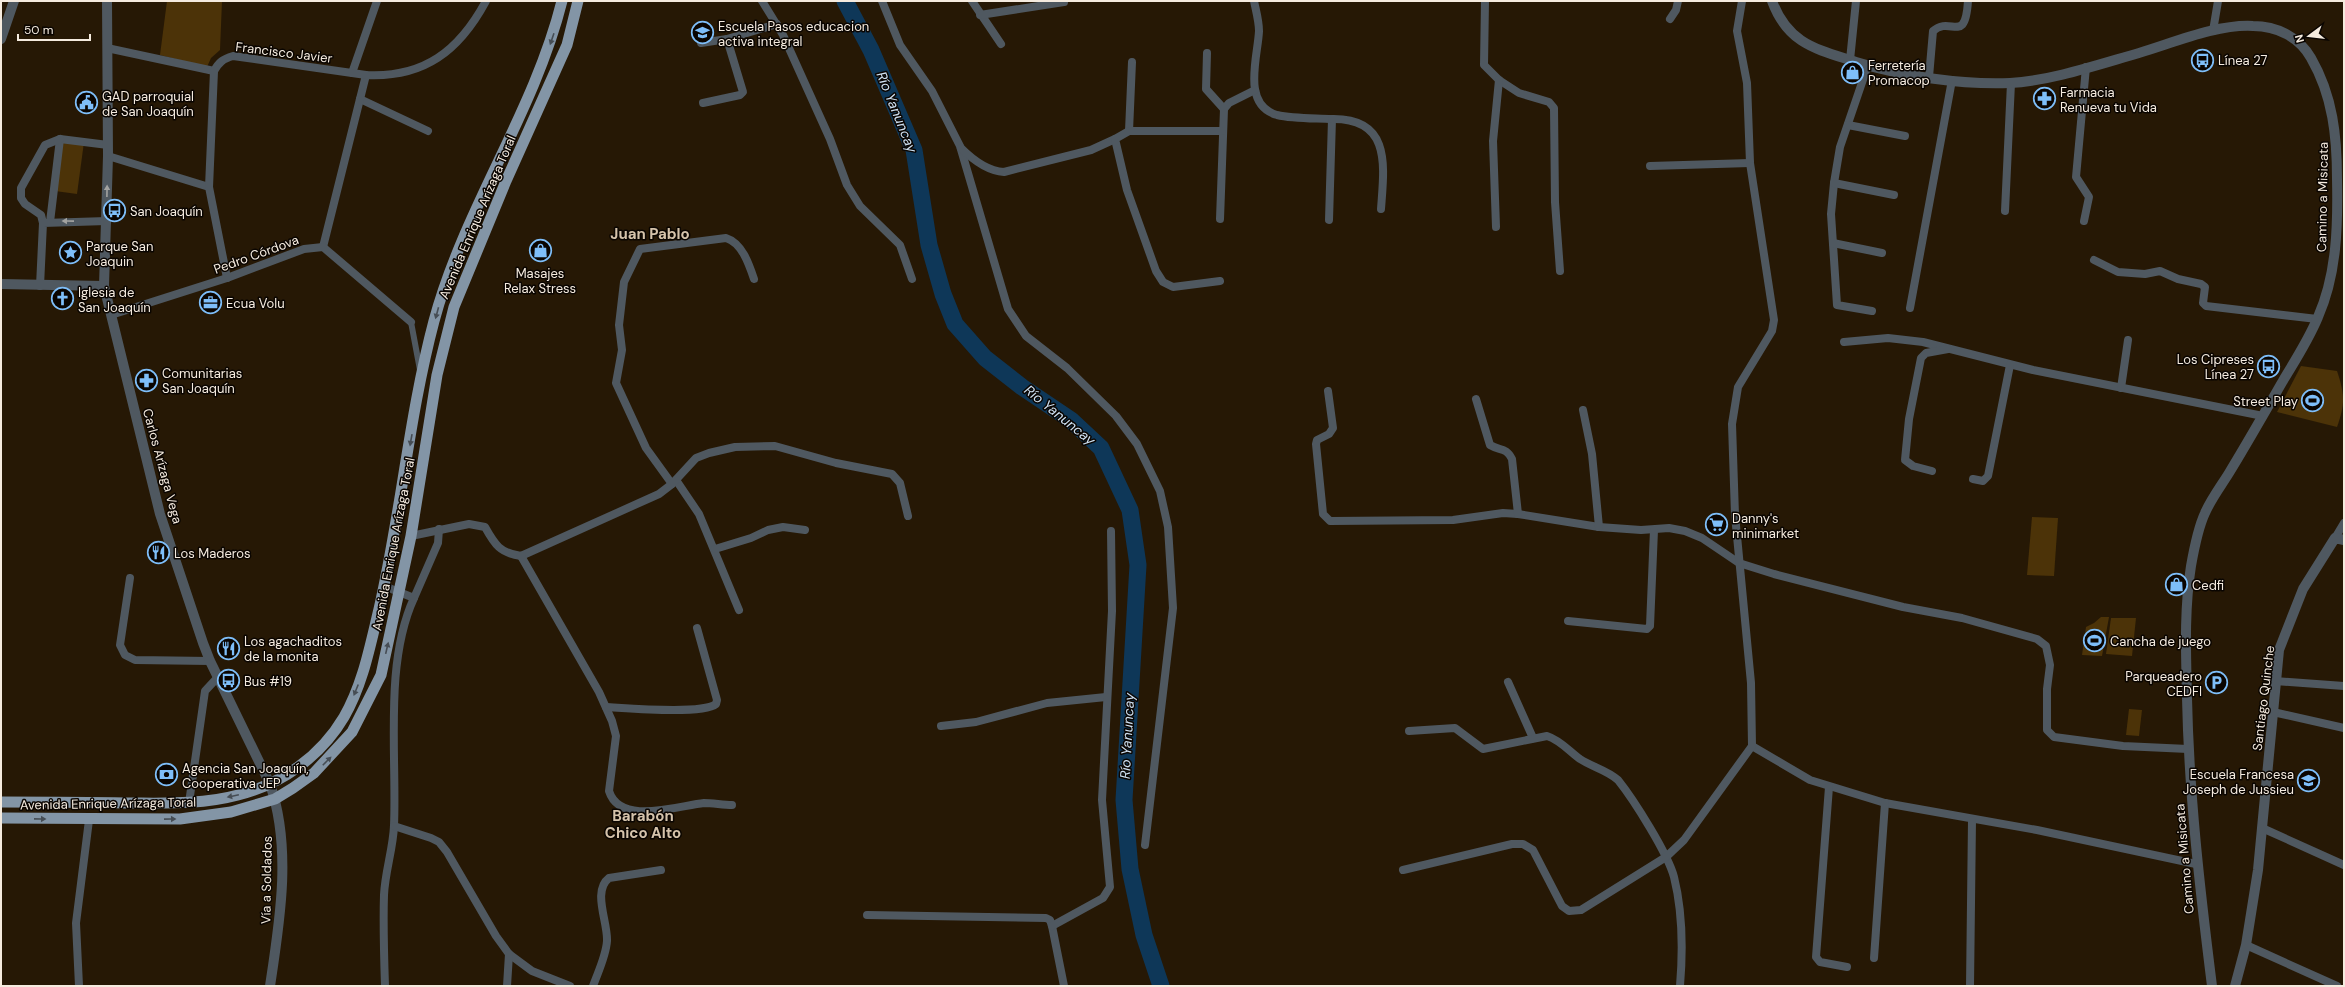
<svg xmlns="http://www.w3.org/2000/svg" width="2345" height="987" font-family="'DM Sans',sans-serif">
	<rect width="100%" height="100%" fill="#261805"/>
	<!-- green -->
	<g fill="#4c3308">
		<polygon points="167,1 222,1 220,50 211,58 207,67 160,55"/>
		<polygon points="60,141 84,142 77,194 55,191"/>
		<path d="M2301,366L2337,371C2345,395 2345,404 2337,427L2277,412Z"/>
		<polygon points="2032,517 2058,518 2054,576 2027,575"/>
		<polygon points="2101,617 2109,617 2102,656 2082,655 2086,627 2094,623"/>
		<polygon points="2111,618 2136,618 2132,656 2106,654"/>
		<polygon points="2129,709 2142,710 2139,736 2126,735"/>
	</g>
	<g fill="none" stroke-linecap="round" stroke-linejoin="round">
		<!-- river -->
		<polyline stroke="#0e3758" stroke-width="17" points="845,1 871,50 914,150 929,245 943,294 955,324 985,358 1022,387 1071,420 1101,448 1130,510 1138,565 1124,800 1130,869 1144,935 1161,986"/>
		<!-- pedestrian -->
		<polyline stroke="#4f5860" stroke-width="6" points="411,322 420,370"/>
		<!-- minor -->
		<g stroke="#4f5860" stroke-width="8">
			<polyline points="762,1 783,35 830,139 847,185 860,206 900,245 912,279"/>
			<polyline points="882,1 900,45 932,91 960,146 1008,309 1026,336 1067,368 1116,416 1137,444 1160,491 1168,527 1173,608 1145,845"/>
			<polyline points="972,1 1001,44"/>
			<path d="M1254,1C1256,11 1259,21 1259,31C1258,56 1241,105 1277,115C1294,119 1315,118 1332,119L1329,220"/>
			<polyline points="1485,1 1484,65 1499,80 1519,93 1549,102 1554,108 1555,202 1560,271"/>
			<polyline points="980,15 1064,2"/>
			<polyline points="1670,19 1676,10 1678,1"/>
			<polyline points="2213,31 2218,1"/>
			<polyline points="701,43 727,39 777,24"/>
			<polyline points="107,48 214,71"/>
			<polyline points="1207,53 1206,89 1224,109"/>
			<polyline points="1850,60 1856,1"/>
			<polyline points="1868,65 1840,147 1834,183 1831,214 1837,305 1872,311"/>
			<polyline points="352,73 377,1"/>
			<path d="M1929,77L1933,31C1951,15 1965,46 1968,1"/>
			<polyline points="360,99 428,131"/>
			<polyline points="703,103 740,95 743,92 727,39"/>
			<path d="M1332,119C1392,118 1384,167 1381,209"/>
			<polyline points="1848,125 1905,136"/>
			<polyline points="1129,131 1132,62"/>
			<path d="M961,148C973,160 987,171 1004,172L1091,150L1115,139"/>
			<polyline points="108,156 209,187"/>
			<polyline points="1650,166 1750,163"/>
			<polyline points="1834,183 1894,195"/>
			<polyline points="2005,211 2011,83"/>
			<polyline points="1220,219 1224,109 1229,103 1255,90"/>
			<polyline points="2084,221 2089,197 2076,177 2086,67"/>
			<polyline points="50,222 60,139 108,145"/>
			<polyline points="43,223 41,215 25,204 21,198 21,188 45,145 60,139"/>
			<polyline points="1496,227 1493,141 1499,80"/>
			<polyline points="1833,243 1882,253"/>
			<polyline points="323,247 366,75"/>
			<polyline points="2094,260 2118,272 2145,274 2160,271 2178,279 2201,284 2205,287 2203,303 2206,306 2317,319"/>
			<path d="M227,278L209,187L214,71C219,62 223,59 233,56L366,75C424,78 459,51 486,1"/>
			<polyline points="1220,281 1173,287 1163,282 1156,271 1127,190 1115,139 1129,131 1222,131"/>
			<polyline points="40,286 43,223 107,221"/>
			<polyline points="1910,308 1952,80"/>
			<polyline points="111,315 227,278 304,249 323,247 411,322"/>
			<polyline points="1844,342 1888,338 1923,342 2033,370 2263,416"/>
			<polyline points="2121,388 2128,340"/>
			<polyline points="1328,391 1333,428 1329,434 1317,440 1316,444 1323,514 1330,521 1453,520 1503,513 1518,514 1599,527 1641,530 1669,528 1685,531 1702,538 1739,563 1774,574 1903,607 1962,618 2037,639 2046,646 2050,665 2047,689 2047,730 2054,737 2123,746 2188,749"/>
			<path d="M1476,399L1490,445C1500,451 1506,447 1512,459L1518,514"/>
			<polyline points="1583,410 1592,454 1599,527"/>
			<polyline points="1932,471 1913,466 1905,460 1909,419 1921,358 1926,353 1948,349"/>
			<polyline points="1973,479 1983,481 1988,476 2010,365"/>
			<polyline points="676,480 699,514 739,610"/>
			<path d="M672,484L646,448L616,383L622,350L619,325L624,282L640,249L726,238C742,243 749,264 754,279"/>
			<path d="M411,536L469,524L485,527C495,545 500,553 521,556L659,494L672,484L696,458L709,453L735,447L775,446L836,463L892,474L900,483L908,516"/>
			<polyline points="2335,538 2344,523"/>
			<polyline points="715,549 751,538 768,530 783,527 805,530"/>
			<path d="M521,556L599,692L612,721L616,736L609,791C620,826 677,806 704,803C713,803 723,805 732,805"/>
			<polyline points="130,578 120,645 125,655 135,660 210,661"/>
			<path d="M384,586L414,598C384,663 397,755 394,826C393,849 385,872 384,895C383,925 384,956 385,986"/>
			<polyline points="414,598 438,543 439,529"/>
			<polyline points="1568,621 1647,629 1650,626 1654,530"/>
			<polyline points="2275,681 2344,686"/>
			<polyline points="1508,682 1533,738"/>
			<path d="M606,707C626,708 702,715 716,704L717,700L697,628"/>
			<polyline points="2273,712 2344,728"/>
			<polyline points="941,726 976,722 1047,703 1106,697"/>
			<path d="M1409,731L1455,728L1483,749L1547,736C1560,740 1569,751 1580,759C1592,767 1607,770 1618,780C1634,800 1668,854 1674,877C1683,913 1683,950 1680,986"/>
			<polyline points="1752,746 1810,780 1885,803 2037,830 2196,864"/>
			<polyline points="1829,787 1816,957 1820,962 1847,967"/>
			<polyline points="189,803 205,691 218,677"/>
			<polyline points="394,826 431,838 439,842 447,852 496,936 509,954 532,971 570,986"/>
			<polyline points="2262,828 2344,865"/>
			<polyline points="1403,870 1512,844 1523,844 1533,850 1562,906 1569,911 1581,910 1666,857 1684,840 1752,746 1751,683 1735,515 1732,424 1738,387 1772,331 1774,320 1750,163 1747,83 1737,31 1742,1"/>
			<polyline points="867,915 1046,918 1050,920 1052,926 1064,986"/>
			<polyline points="1052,926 1103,898 1110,887 1102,800 1112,611 1111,531"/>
			<polyline points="2246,945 2337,986"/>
			<polyline points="1874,958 1885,803"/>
			<polyline points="79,986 76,923 89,820"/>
			<polyline points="507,986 509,954"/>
			<path d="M593,986C598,972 606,956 607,941C608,922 592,891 609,878L661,870"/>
			<polyline points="1970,986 1972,820"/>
		</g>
		<!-- tertiary -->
		<g stroke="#4f5860" stroke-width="10">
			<path d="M107,1L108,156L104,286L160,514L203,643L210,661L270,784C292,848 280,920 270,986"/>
			<path d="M1772,1C1788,44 1816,49 1856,62C1901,76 1962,85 2010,83C2050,81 2100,64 2139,53C2173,43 2217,24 2253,26C2277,26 2299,37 2311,58C2333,96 2337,137 2337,179C2338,225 2337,274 2318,317C2309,339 2296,359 2284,379C2266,410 2248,442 2229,473C2221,486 2211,499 2205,513C2198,528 2194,549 2191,566C2184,610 2186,654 2187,698C2189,795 2200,890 2212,986"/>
			<polyline points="1,39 14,1"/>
			<polyline points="1,284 104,286"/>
			<polyline points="2235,986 2246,945 2258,870 2279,650 2303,589 2335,538 2344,540"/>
		</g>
		<!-- primary -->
		<g stroke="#8395a6" stroke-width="11">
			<path d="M1,802C42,802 84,802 125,803C163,803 201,805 238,795C282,784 321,756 344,717C363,684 370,646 379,609C401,514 409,415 434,321C464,209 534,113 562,1"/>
			<polyline points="1,818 180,819 231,812 275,799 293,788 314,773 352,732 381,675 411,536 437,375 454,307 506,181 567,45 578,1"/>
		</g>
	</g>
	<!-- one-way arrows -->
	<defs><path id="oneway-solid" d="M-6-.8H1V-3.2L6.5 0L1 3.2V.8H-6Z"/></defs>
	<g fill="#464d54">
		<use href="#oneway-solid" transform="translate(552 39) rotate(109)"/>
		<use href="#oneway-solid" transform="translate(437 313) rotate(105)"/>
		<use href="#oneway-solid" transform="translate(411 440) rotate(100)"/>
		<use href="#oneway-solid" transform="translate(387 648) rotate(-77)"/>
		<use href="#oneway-solid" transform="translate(356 690) rotate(112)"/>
		<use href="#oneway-solid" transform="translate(327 761) rotate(-45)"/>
		<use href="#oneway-solid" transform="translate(233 796) rotate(168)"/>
		<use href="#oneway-solid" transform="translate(40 819) rotate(1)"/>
		<use href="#oneway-solid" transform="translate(170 819) rotate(-1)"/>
	</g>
	<g fill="#a2a2a0">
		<use href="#oneway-solid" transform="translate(107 191) rotate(-89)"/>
		<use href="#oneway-solid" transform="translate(68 221) rotate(-179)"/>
	</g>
	<!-- icons -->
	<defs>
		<symbol id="school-ring" viewBox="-11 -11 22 22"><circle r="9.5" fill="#0a0501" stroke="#7ebef9" stroke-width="1.5"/><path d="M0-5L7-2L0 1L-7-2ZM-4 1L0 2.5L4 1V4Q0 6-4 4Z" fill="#7ebef9"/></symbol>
		<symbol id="bus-ring" viewBox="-11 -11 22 22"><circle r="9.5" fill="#0a0501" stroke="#7ebef9" stroke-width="1.5"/><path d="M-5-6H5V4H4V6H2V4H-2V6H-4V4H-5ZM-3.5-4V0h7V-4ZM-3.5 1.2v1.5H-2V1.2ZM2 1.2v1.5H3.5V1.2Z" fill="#7ebef9"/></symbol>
		<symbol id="shop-ring" viewBox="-11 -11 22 22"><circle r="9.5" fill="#0a0501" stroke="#7ebef9" stroke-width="1.5"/><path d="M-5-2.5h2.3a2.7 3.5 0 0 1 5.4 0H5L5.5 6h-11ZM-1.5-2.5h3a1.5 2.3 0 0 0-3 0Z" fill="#7ebef9"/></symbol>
		<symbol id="pharmacy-ring" viewBox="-11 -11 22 22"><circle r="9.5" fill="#0a0501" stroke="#7ebef9" stroke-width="1.5"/><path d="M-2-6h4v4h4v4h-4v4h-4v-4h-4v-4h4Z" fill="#7ebef9"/></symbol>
		<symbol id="civic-ring" viewBox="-11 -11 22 22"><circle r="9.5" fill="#0a0501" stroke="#7ebef9" stroke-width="1.5"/><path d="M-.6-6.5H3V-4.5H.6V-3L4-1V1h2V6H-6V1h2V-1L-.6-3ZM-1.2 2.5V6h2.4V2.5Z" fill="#7ebef9"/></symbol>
		<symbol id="sight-ring" viewBox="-11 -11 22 22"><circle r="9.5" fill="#0a0501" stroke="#7ebef9" stroke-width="1.5"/><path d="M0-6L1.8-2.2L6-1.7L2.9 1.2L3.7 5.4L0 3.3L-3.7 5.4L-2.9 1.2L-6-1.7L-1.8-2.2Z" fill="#7ebef9"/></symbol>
		<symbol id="church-ring" viewBox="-11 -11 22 22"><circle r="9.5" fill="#0a0501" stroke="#7ebef9" stroke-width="1.5"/><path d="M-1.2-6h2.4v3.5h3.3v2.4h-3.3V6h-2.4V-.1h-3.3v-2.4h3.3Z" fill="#7ebef9"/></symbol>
		<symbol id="office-ring" viewBox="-11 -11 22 22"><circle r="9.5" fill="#0a0501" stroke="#7ebef9" stroke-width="1.5"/><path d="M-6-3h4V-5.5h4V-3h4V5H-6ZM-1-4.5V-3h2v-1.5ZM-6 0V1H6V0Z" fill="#7ebef9"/></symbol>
		<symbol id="stadium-ring" viewBox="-11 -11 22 22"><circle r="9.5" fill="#0a0501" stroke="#7ebef9" stroke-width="1.5"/><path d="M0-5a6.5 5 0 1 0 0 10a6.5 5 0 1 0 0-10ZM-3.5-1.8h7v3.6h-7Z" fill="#7ebef9"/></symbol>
		<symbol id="supermarket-ring" viewBox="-11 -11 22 22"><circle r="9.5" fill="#0a0501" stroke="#7ebef9" stroke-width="1.5"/><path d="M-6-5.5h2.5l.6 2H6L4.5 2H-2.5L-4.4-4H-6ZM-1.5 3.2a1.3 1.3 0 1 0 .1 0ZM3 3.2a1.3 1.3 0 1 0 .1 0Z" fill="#7ebef9"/></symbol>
		<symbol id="restaurant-ring" viewBox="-11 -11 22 22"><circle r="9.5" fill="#0a0501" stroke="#7ebef9" stroke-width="1.5"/><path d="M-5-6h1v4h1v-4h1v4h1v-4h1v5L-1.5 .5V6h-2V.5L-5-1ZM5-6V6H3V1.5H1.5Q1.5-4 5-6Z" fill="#7ebef9"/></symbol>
		<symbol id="parking-ring" viewBox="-11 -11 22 22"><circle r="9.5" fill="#0a0501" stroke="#7ebef9" stroke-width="1.5"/><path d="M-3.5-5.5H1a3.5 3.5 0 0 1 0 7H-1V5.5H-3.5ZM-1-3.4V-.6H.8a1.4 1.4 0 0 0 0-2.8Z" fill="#7ebef9"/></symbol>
		<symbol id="bank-ring" viewBox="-11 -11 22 22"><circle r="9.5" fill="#0a0501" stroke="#7ebef9" stroke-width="1.5"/><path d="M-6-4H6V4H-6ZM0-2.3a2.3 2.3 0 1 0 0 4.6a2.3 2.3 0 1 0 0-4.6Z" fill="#7ebef9"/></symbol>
	</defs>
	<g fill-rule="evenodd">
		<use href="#school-ring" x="690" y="20" width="25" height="25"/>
		<use href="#bus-ring" x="2190" y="48" width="25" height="25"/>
		<use href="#shop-ring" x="1840" y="60" width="25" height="25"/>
		<use href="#pharmacy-ring" x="2032" y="86" width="25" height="25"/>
		<use href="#civic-ring" x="74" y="90" width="25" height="25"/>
		<use href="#bus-ring" x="102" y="198" width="25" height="25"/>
		<use href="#shop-ring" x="528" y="238" width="25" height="25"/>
		<use href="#sight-ring" x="58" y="240" width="25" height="25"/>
		<use href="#church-ring" x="50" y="286" width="25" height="25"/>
		<use href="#office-ring" x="198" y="290" width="25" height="25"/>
		<use href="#bus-ring" x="2256" y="354" width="25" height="25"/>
		<use href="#pharmacy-ring" x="134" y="368" width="25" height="25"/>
		<use href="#stadium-ring" x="2300" y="388" width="25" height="25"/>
		<use href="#supermarket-ring" x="1704" y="512" width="25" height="25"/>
		<use href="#restaurant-ring" x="146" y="540" width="25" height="25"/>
		<use href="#shop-ring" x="2164" y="572" width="25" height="25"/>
		<use href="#stadium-ring" x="2082" y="628" width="25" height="25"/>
		<use href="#restaurant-ring" x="216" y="636" width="25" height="25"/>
		<use href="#bus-ring" x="216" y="668" width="25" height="25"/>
		<use href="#parking-ring" x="2204" y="670" width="25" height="25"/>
		<use href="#bank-ring" x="154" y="762" width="25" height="25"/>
		<use href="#school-ring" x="2296" y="768" width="25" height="25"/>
	</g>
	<g text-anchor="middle" stroke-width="3" stroke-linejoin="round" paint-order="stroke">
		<!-- poi labels -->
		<g font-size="13" fill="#f5ebdf" stroke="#0a0501" text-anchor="start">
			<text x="718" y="31">Escuela Pasos educacion<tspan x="718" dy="15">activa integral</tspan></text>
			<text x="2218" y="65">Línea 27</text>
			<text x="1868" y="70">Ferretería<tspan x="1868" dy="15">Promacop</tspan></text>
			<text x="2060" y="97">Farmacia<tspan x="2060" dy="15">Renueva tu Vida</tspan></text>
			<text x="102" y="101">GAD parroquial<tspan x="102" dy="15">de San Joaquín</tspan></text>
			<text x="130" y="216">San Joaquín</text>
			<text x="86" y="251">Parque San<tspan x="86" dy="15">Joaquin</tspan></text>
			<text x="540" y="278" text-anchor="middle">Masajes<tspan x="540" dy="15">Relax Stress</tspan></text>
			<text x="78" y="297">Iglesia de<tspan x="78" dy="15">San Joaquín</tspan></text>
			<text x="226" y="308">Ecua Volu</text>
			<text x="2254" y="364" text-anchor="end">Los Cipreses<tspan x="2254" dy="15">Línea 27</tspan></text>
			<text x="162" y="378">Comunitarias<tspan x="162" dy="15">San Joaquín</tspan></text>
			<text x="2298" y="406" text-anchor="end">Street Play</text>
			<text x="1732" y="523">Danny's<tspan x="1732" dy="15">minimarket</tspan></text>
			<text x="174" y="558">Los Maderos</text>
			<text x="2192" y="590">Cedfi</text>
			<text x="244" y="646">Los agachaditos<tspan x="244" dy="15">de la monita</tspan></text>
			<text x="2110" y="646">Cancha de juego</text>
			<text x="2202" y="681" text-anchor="end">Parqueadero<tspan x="2202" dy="15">CEDFI</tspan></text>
			<text x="244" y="686">Bus #19</text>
			<text x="182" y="773">Agencia San Joaquín,<tspan x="182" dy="15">Cooperativa JEP</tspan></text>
			<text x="2294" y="779" text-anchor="end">Escuela Francesa<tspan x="2294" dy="15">Joseph de Jussieu</tspan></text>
		</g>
		<!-- street labels -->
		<g font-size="13" fill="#f5ebdf" stroke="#0a0501">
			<text transform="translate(284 52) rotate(7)" y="5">Francisco Javier</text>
			<text transform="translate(2322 197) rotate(-89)" y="5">Camino a Misicata</text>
			<text transform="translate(477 217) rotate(-67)" y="5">Avenida Enrique Arízaga Toral</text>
			<text transform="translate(256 254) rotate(-20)" y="5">Pedro Córdova</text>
			<text transform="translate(163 466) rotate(75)" y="5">Carlos Arízaga Vega</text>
			<text transform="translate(393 544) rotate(-79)" y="5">Avenida Enrique Arízaga Toral</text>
			<text transform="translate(2263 698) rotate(-83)" y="5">Santiago Quinche</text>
			<text transform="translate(108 803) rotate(-1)" y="5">Avenida Enrique Arízaga Toral</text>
			<text transform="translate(2184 859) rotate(-95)" y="5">Camino a Misicata</text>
			<text transform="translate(266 880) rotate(-89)" y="5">Vía a Soldados</text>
		</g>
		<!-- water labels -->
		<g font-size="14" font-style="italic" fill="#cfe1f2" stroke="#0a0501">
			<text transform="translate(897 112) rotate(68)" y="5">Río Yanuncay</text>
			<text transform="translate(1060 415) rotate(39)" y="5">Río Yanuncay</text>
			<text transform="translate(1127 736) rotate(-87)" y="5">Río Yanuncay</text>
		</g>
		<!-- quarter labels -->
		<g font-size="15" font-weight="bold" fill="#d5c3ab" stroke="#0a0501">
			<text x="650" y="239">Juan Pablo</text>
			<text x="643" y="821">Barabón<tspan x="643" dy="17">Chico Alto</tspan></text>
		</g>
	</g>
	<!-- border -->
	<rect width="2345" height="987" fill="none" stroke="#f5ebdf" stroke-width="4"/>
	<!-- north arrow -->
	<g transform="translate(2309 36) rotate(255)" stroke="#0a0501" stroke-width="3" paint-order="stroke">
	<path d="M0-3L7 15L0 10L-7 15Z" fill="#f5ebdf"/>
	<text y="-6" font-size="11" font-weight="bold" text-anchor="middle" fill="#f5ebdf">N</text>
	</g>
	<!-- scale -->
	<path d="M18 34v6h72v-6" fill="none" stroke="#f5ebdf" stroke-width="2"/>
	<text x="24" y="34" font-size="12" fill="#f5ebdf" stroke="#0a0501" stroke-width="3" paint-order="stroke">50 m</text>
</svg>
